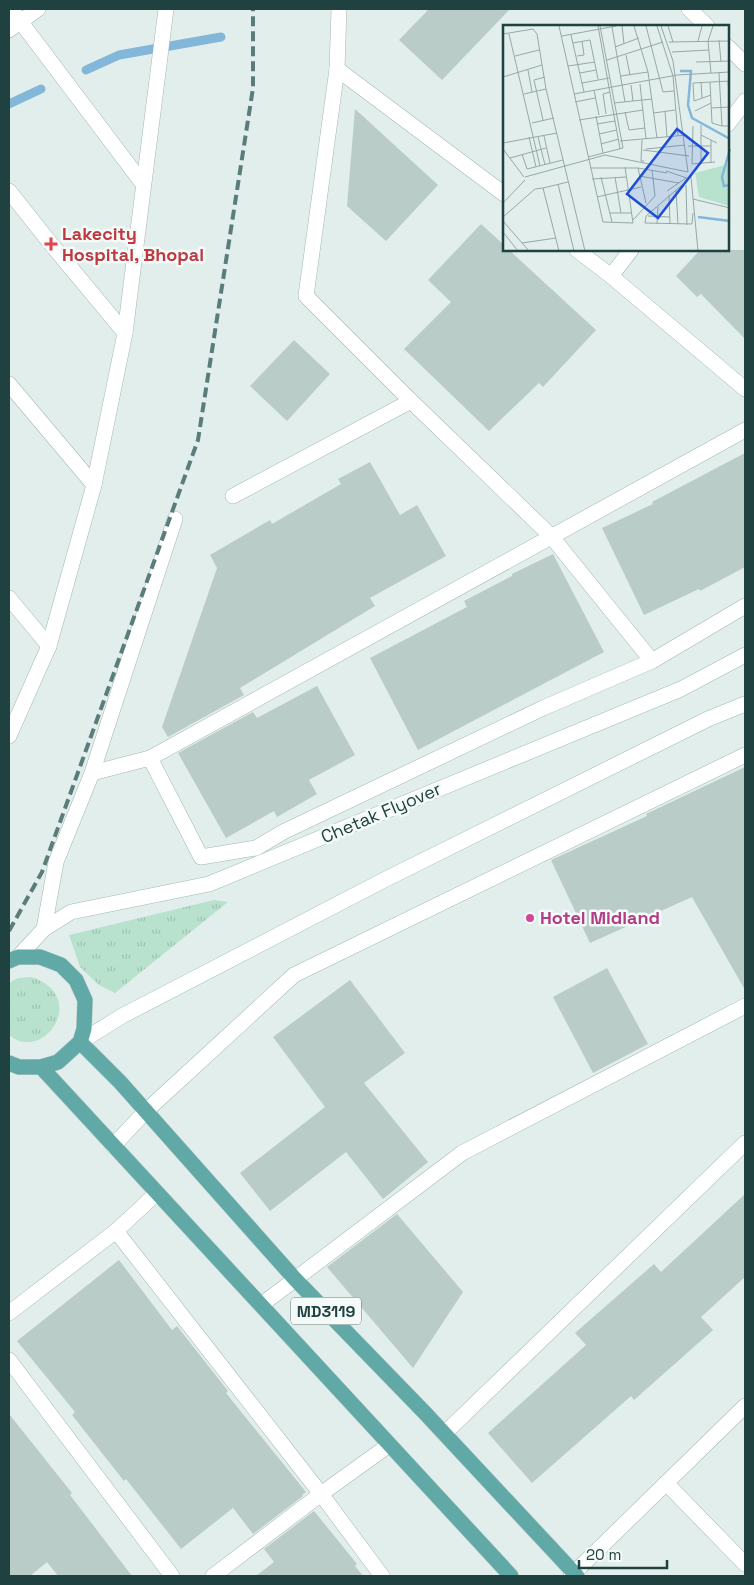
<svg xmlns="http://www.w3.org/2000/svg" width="754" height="1585" font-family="'Space Grotesk',sans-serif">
	<defs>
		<pattern id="grass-tufts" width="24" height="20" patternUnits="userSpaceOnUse" patternTransform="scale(1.25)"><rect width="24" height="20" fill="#b8e2cd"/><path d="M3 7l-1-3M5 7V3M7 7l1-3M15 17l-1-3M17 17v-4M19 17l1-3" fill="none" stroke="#9ec3b1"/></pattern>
	</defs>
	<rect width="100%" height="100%" fill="#e2eeeb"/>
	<!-- grass -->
	<g fill="url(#grass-tufts)">
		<polygon points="214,900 228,902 115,993 99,985 80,967 69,935"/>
		<path d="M31,977C90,996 44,1064 9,1035V983L18,978Z"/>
	</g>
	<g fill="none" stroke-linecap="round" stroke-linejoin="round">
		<!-- stream -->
		<g stroke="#83b7d9" stroke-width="9">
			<polyline points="86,70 119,55 221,37"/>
			<polyline points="9,104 41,89"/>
		</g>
	</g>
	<!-- building -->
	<g fill="#b9ccc8">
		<polygon points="429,9 510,9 442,80 399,40"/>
		<polygon points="355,109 438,185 386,241 347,206"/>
		<polygon points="481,224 504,245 504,250 509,250 596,330 543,387 539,383 489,431 404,349 451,302 428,280"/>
		<polygon points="700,250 745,250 745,339 701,294 697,297 676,276"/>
		<polygon points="294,340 330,374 287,421 250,386"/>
		<polygon points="745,453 745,567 700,591 699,589 644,615 602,528 653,504 652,502"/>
		<polygon points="370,462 400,515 417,505 446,556 370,598 375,606 240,688 244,695 168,737 162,727 217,568 210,555 270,520 272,524 341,484 338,479"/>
		<polygon points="553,554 604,652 418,750 370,658 467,607 464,601 512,576 512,574"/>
		<polygon points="317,686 355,755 309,780 317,794 277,817 274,811 226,838 178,753 253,712 257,718"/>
		<polygon points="745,767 745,990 692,897 590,943 551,860 647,816 646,814"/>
		<polygon points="607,968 648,1044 593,1073 553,997"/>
		<polygon points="350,980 405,1053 364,1083 428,1162 383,1199 346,1152 270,1211 240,1173 325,1107 273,1037"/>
		<polygon points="745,1194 745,1277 701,1317 713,1330 634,1400 631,1396 532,1483 488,1433 586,1345 575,1333 654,1264 661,1272"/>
		<polygon points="397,1214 463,1292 413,1368 327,1267"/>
		<polygon points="119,1260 172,1330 177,1326 228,1391 226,1393 306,1492 302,1495 303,1496 253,1534 233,1508 181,1549 126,1479 124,1481 72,1415 75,1412 17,1341"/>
		<polygon points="9,1414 72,1493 70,1495 132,1576 58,1576 47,1562 30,1576 9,1576"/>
		<polygon points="314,1511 357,1564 355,1566 363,1576 256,1576 274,1562 264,1549"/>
	</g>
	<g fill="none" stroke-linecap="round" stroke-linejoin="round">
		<defs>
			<g id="street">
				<polyline points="11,9 143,184"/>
				<polyline points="339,9 337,69 306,296 411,401 551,536 652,661"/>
				<polyline points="689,9 707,26"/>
				<polyline points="9,30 38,9"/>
				<polyline points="728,47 745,64"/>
				<polyline points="337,69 504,194"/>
				<polyline points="728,124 745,101"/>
				<polyline points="9,191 51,244 125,333"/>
				<polyline points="577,250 611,276 745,389"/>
				<polyline points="611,276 631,250"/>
				<polyline points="9,384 94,485"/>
				<polyline points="233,496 411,401"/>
				<polyline points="9,598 49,646"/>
				<polyline points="9,736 49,646 94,485 125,333 166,9"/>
				<polyline points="150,758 201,857 256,848 283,832 543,708 652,661 745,606"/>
				<polyline points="92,773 150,758 745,430"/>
				<polyline points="44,929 56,862 92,773 175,519"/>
				<polyline points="113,1146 145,1112 294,975 745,755"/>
				<polyline points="116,1231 157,1193"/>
				<polyline points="261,1305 462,1153 745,1006"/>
				<polyline points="9,1313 116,1231 321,1494 382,1576"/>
				<polyline points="9,1360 172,1576"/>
				<polyline points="444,1434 745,1143"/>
				<polyline points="666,1483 745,1564"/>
				<polyline points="213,1576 321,1494 389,1445"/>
				<polyline points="571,1576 745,1406"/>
			</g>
			<g id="secondary">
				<polyline points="18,957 44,929 71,912 209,884 681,689 745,655"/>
				<polyline points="80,1042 122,1016 384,880 708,719 745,704"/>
			</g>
			<g id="primary">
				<polyline points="9,961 18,957 40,957 61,965 76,980 85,1000 84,1029 80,1042 58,1062 41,1067 19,1067 9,1063"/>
				<polyline points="80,1042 120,1082 295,1279 425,1413 577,1576"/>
				<polyline points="41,1067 511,1576"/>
			</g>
		</defs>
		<!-- street casing -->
		<use href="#street" stroke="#a4b7b4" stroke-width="16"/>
		<!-- secondary casing -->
		<use href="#secondary" stroke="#9ebbb8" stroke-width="16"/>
		<!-- primary casing -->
		<use href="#primary" stroke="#c0caca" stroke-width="16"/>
		<!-- street -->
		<use href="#street" stroke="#fff" stroke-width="15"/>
		<!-- secondary -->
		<use href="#secondary" stroke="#fff" stroke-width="15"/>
		<!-- primary -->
		<use href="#primary" stroke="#61a9a7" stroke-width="15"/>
		<!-- rail -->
		<polyline stroke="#5a7d7b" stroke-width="4" stroke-dasharray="10 5" stroke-linecap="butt" points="9,931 42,872 198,440 253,88 253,9"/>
	</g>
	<!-- markers -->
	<path fill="#e0444e" stroke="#f3faf8" stroke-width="2" d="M48.5 236.5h5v5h5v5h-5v5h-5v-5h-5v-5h5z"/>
	<circle fill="#d1479c" stroke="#f3faf8" stroke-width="2" cx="530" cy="918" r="5"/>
	<g text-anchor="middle" stroke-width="5" stroke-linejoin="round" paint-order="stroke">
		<!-- shield labels -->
		<rect fill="#f3faf8" stroke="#5f7877" stroke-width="1" x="291" y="1297.5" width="70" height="27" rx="4"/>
		<g font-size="16" font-weight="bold" fill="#1f4140">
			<text x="326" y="1317">MD3119</text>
		</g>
		<!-- health labels -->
		<g font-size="18" font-weight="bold" fill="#be3a42" stroke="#f3faf8" text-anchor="start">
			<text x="62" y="240">Lakecity<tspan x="62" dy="21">Hospital, Bhopal</tspan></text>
		</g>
		<!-- street labels -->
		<g font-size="18" fill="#1f4140" stroke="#f3faf8">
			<text transform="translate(381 813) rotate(-23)" y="6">Chetak Flyover</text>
		</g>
		<!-- hotel labels -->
		<g font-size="18" font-weight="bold" fill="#b23c85" stroke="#f3faf8" text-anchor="start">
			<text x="540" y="924">Hotel Midland</text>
		</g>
	</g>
	<!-- overview -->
	<g transform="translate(503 25)">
		<rect width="226" height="226" fill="#e2eeeb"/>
		<path d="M226,139V181L196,172L192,148Z" fill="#b8e2cd"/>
		<path fill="none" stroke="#83b7d9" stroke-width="2.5" d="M177,46H188L185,80L189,93L227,114M227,124L219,152L221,161L227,160M195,192L227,196"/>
		<path fill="none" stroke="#94a9a7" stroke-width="1" d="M56,1L100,197L130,198L122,142M95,1L117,124M119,1L121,19M131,1L145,47L154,113M143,1L160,67L171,66M154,1L170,51L175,111M165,1L170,17M109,2L122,77M0,9L30,4L34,9L43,64L82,226M6,9L37,141M68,10L81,67M59,11L113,1M216,15L218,37M195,16L199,1M166,17L227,16M70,18L87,15L95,54M112,22L136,13M169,27L206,25M123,30L127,50M12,31L36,25M74,31L81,30L79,16M104,35L160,17M193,37L227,36M65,41L92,37M25,45L29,67M77,48L93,45M208,48L205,16L210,1M216,48L219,101H227M118,51L145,47M0,52L39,40M225,56L227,80M198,57L199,73M207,57L209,98L219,101M79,58L106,53M137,59L143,114M128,60L130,76M91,65L96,90M21,69L43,64M71,69L174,50L227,47M208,70L191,76L190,58L227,56M72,77L92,73M111,78L149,74M208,83L227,82M162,86L164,112M192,86L208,78M122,87L126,105L142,103M151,88L172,85M103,89L100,69L107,67M93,91L100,128M40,95L31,55L42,52M76,95L140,85M29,98L51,93M94,99L112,96M190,101L189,139L212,137M96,109L114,105M198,110L214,118M41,111L47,138M26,112L33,142M35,112L42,140M139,115L138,136H141M208,115V138M117,116L184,110M0,118L54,108M98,119L116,114M185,121H208M0,124L21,152M143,124L182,120M140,125L186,131M19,129L24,144L60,135M85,132L120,123L97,1M7,133L43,123M198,139V100M87,143H135L164,148M135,143L143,178M163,146L184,153M136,151L176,158M22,152L102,130L185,147L170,36L158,1M98,152L109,197M112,152L118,188M188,152L195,226M89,154L123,152M186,154L143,191L142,198L189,199L190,188M55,159L71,226M183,160L184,200M40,163L65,157M173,165L175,199M164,166L183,153M166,170L167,199M94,172L138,162M190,174L227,183M0,178L22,155M107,188H129M145,191L167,192M0,192L32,164L40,163L56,226M130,195L152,171L149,145M0,196L26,226M154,199L155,182M0,207L15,226M19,218L53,213"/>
		<path fill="#1d4ed8" fill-opacity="0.15" stroke="#1d4ed8" stroke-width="2.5" d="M174,104L205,128L155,193L124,169Z"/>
		<rect width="226" height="226" fill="none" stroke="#1f4140" stroke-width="2.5"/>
	</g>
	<!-- border -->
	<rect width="754" height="1585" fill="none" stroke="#1f4140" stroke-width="20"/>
	<!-- scale -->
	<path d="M579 1560v8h88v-8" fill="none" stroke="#1f4140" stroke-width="2.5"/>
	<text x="586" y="1560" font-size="15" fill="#1f4140" stroke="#f3faf8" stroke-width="4" paint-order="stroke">20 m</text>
</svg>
